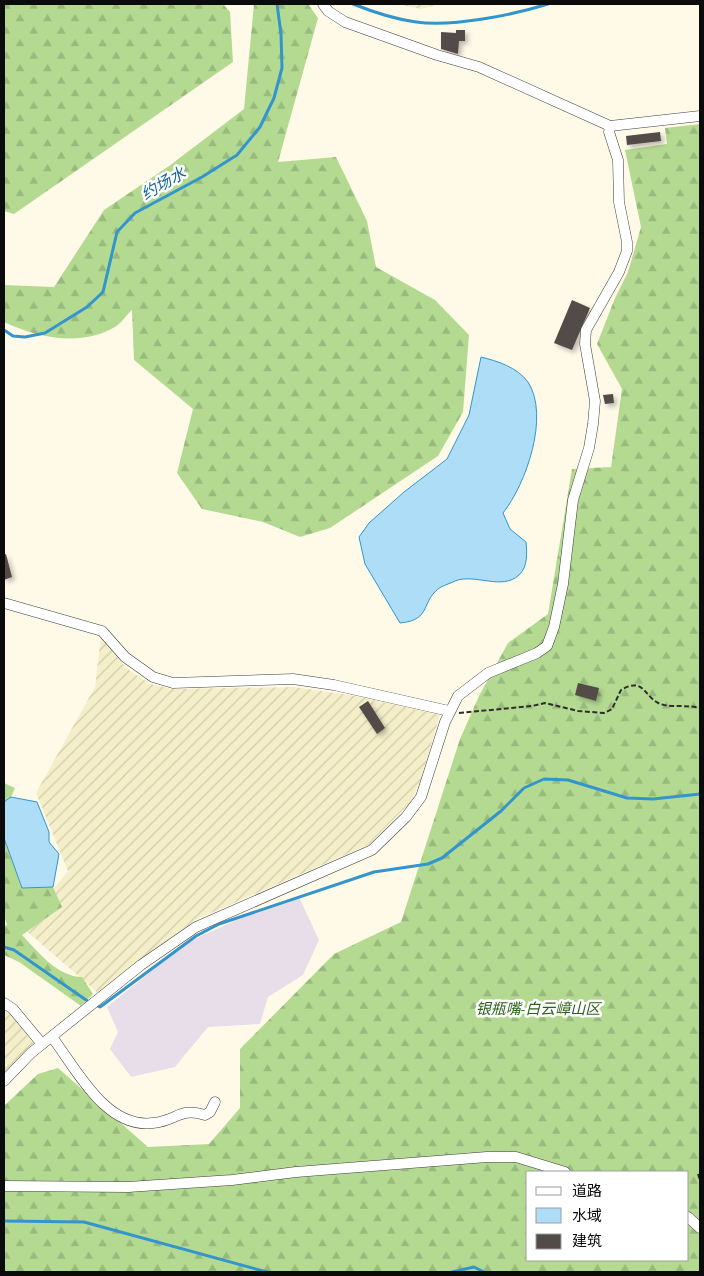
<svg xmlns="http://www.w3.org/2000/svg" width="704" height="1276" font-family="'Source Serif 4','Noto Sans SC',serif">
	<defs>
		<pattern id="farmland-furrows" width="10" height="10" patternUnits="userSpaceOnUse" patternTransform="scale(1.25)"><rect width="10" height="10" fill="#f4efc9"/><path d="M-1 1l2-2M0 10L10 0M9 11l2-2" fill="none" stroke="#d0ccab"/></pattern>
		<pattern id="forest-firs" width="22" height="20" patternUnits="userSpaceOnUse" patternTransform="scale(1.25)"><rect width="22" height="20" fill="#b4da92"/><path d="M5 1l3.5 6h-7zM16 11l3.5 6h-7z" fill="#99ba7d"/></pattern>
		<filter id="shadow"><feDropShadow dx="3" dy="3" stdDeviation="2.5" flood-color="#0004"/></filter>
	</defs>
	<rect width="100%" height="100%" fill="#fffae8"/>
	<!-- industrial -->
	<polygon fill="#e8deea" points="299,897 319,940 303,975 268,997 260,1024 208,1027 175,1067 131,1077 110,1049 118,1032 107,1007 186,943 254,912"/>
	<!-- farmland -->
	<g fill="url(#farmland-furrows)">
		<polygon points="397,4 439,4 421,9"/>
		<polygon points="101,636 126,668 150,684 171,689 294,687 355,696 440,715 420,782 410,803 368,845 195,920 98,993 23,928 68,871 36,793 95,687"/>
		<polygon points="4,1009 9,1011 34,1044 4,1074"/>
	</g>
	<!-- forest -->
	<g fill="url(#forest-firs)" fill-rule="evenodd">
		<polygon points="4,4 223,4 230,12 233,62 14,214 4,211"/>
		<path d="M254,4H308L318,18L278,162L336,157L367,221L376,267L435,300L469,335L463,412L438,456L330,528L300,537L263,522L202,509L177,473L193,409L134,360L132,310C126,315 122,323 115,327C81,347 38,338 4,322V285L54,287L104,210L169,166L244,109Z"/>
		<path d="M700,124V1272H4V1106L38,1074L58,1068L148,1147L209,1144L240,1108V1049L334,954L401,922L460,739L479,696L508,643L548,614L572,469L611,467L622,389L597,344L615,298L628,272L641,227L625,150L667,144L665,128ZM528,1172H688V1260H528Z"/>
		<polygon points="4,783 15,788 11,797 4,802"/>
		<path d="M4,838L22,888L53,887L62,907L22,935C38,952 58,977 82,977L93,994L81,1006L19,962L4,955V926L7,925L4,916Z"/>
	</g>
	<!-- water -->
	<g fill="#adddf7" stroke="#3395ce">
		<path d="M481,357C497,361 517,367 528,382C550,416 526,484 503,513L510,529L526,542C527,552 528,567 519,575C502,591 475,573 455,581C451,583 445,585 441,587C420,600 433,620 400,623L365,564L359,537L369,523L404,492L447,459L469,415Z"/>
		<polygon points="11,797 37,802 49,832 49,842 59,854 53,887 22,888 4,838 4,802"/>
	</g>
	<g fill="none" stroke-linecap="round" stroke-linejoin="round">
		<!-- stream -->
		<g stroke="#3395ce" stroke-width="3">
			<path d="M353,4C373,12 394,19 416,22C453,27 513,15 548,4"/>
			<polyline points="4,330 13,336 25,337 45,333 87,307 103,292 117,232 135,213 202,177 237,155 260,127 274,98 282,68 281,34 277,4"/>
			<polyline points="4,947 14,950 89,1002 100,1007 196,936 219,924 374,872 428,864 442,858 501,811 524,788 544,779 568,780 627,798 653,799 700,794"/>
			<polyline points="4,1221 84,1222 267,1272"/>
			<polyline points="452,1272 474,1267 484,1272"/>
		</g>
	</g>
	<!-- building -->
	<g fill="#534b47" filter="url(#shadow)">
		<polygon points="456,30 465,30 465,41 459,41 458,54 441,49 441,32 456,33"/>
		<polygon points="660,132 661,141 627,145 626,136"/>
		<polygon points="572,300 590,308 572,350 554,343"/>
		<polygon points="613,394 614,403 605,404 603,395"/>
		<polygon points="6,554 12,577 4,580 4,555"/>
		<polygon points="578,683 599,688 596,701 575,695"/>
		<polygon points="368,701 385,728 377,734 359,707"/>
	</g>
	<g fill="none" stroke-linecap="round" stroke-linejoin="round">
		<defs>
			<g id="minor">
				<polyline points="323,4 328,11 345,22 437,55 479,67 610,126 700,116"/>
				<polyline points="4,603 102,631 125,657 153,677 173,683 293,679 334,685 449,711"/>
				<polyline points="4,1003 13,1009 42,1044"/>
				<path d="M52,1037C77,1070 106,1129 153,1123C177,1121 179,1107 205,1115L210,1112L215,1102"/>
				<polyline points="4,1081 31,1053 141,965 196,927 372,850 406,817 421,797 445,722 458,696 488,673 537,653 547,646 554,627 563,584 573,500 589,448 593,424 595,401 585,344 586,330 619,272 627,251 627,242 619,202 618,160 609,132 610,126"/>
				<polyline points="4,1186 128,1187 232,1180 296,1172 487,1157 516,1157 565,1172"/>
				<polyline points="688,1217 700,1228"/>
			</g>
		</defs>
		<!-- minor casing -->
		<use href="#minor" stroke="#3e3e3e" stroke-width="11"/>
		<!-- path -->
		<g stroke="#2d2d2d" stroke-width="2" stroke-dasharray="5 2.5" stroke-linecap="butt">
			<path d="M459,713L532,706L545,703L578,711L604,713L612,709L621,690C646,675 644,701 664,705C676,707 688,705 700,708"/>
			<polyline points="698,1174 700,1180"/>
		</g>
		<!-- minor -->
		<use href="#minor" stroke="#fff" stroke-width="10"/>
	</g>
	<g text-anchor="middle" stroke-width="5" stroke-linejoin="round" paint-order="stroke">
		<!-- park labels -->
		<g font-size="15" font-style="italic" fill="#2c621b" stroke="#fff">
			<text x="538" y="1014">银瓶嘴-白云嶂山区</text>
		</g>
		<!-- water labels -->
		<g font-size="16" font-style="italic" fill="#14659c" stroke="#fff">
			<text transform="translate(163 183) rotate(-30)" y="6">约场水</text>
		</g>
	</g>
	<!-- border -->
	<rect width="704" height="1276" fill="none" stroke="#0b0b0b" stroke-width="10"/>
	<!-- legend -->
	<rect x="526" y="1171" width="162" height="90" fill="#ffffff" stroke="#9d9d9d"/>
	<rect x="536" y="1187" width="25" height="8" fill="#ffffff" stroke="#9d9d9d"/>
	<text x="572" y="1196" font-size="15" fill="#0b0b0b">道路</text>
	<rect x="536" y="1208" width="25" height="15" fill="#adddf7" stroke="#9d9d9d"/>
	<text x="572" y="1221" font-size="15" fill="#0b0b0b">水域</text>
	<rect x="536" y="1234" width="25" height="15" fill="#534b47" stroke="#9d9d9d"/>
	<text x="572" y="1246" font-size="15" fill="#0b0b0b">建筑</text>
</svg>
